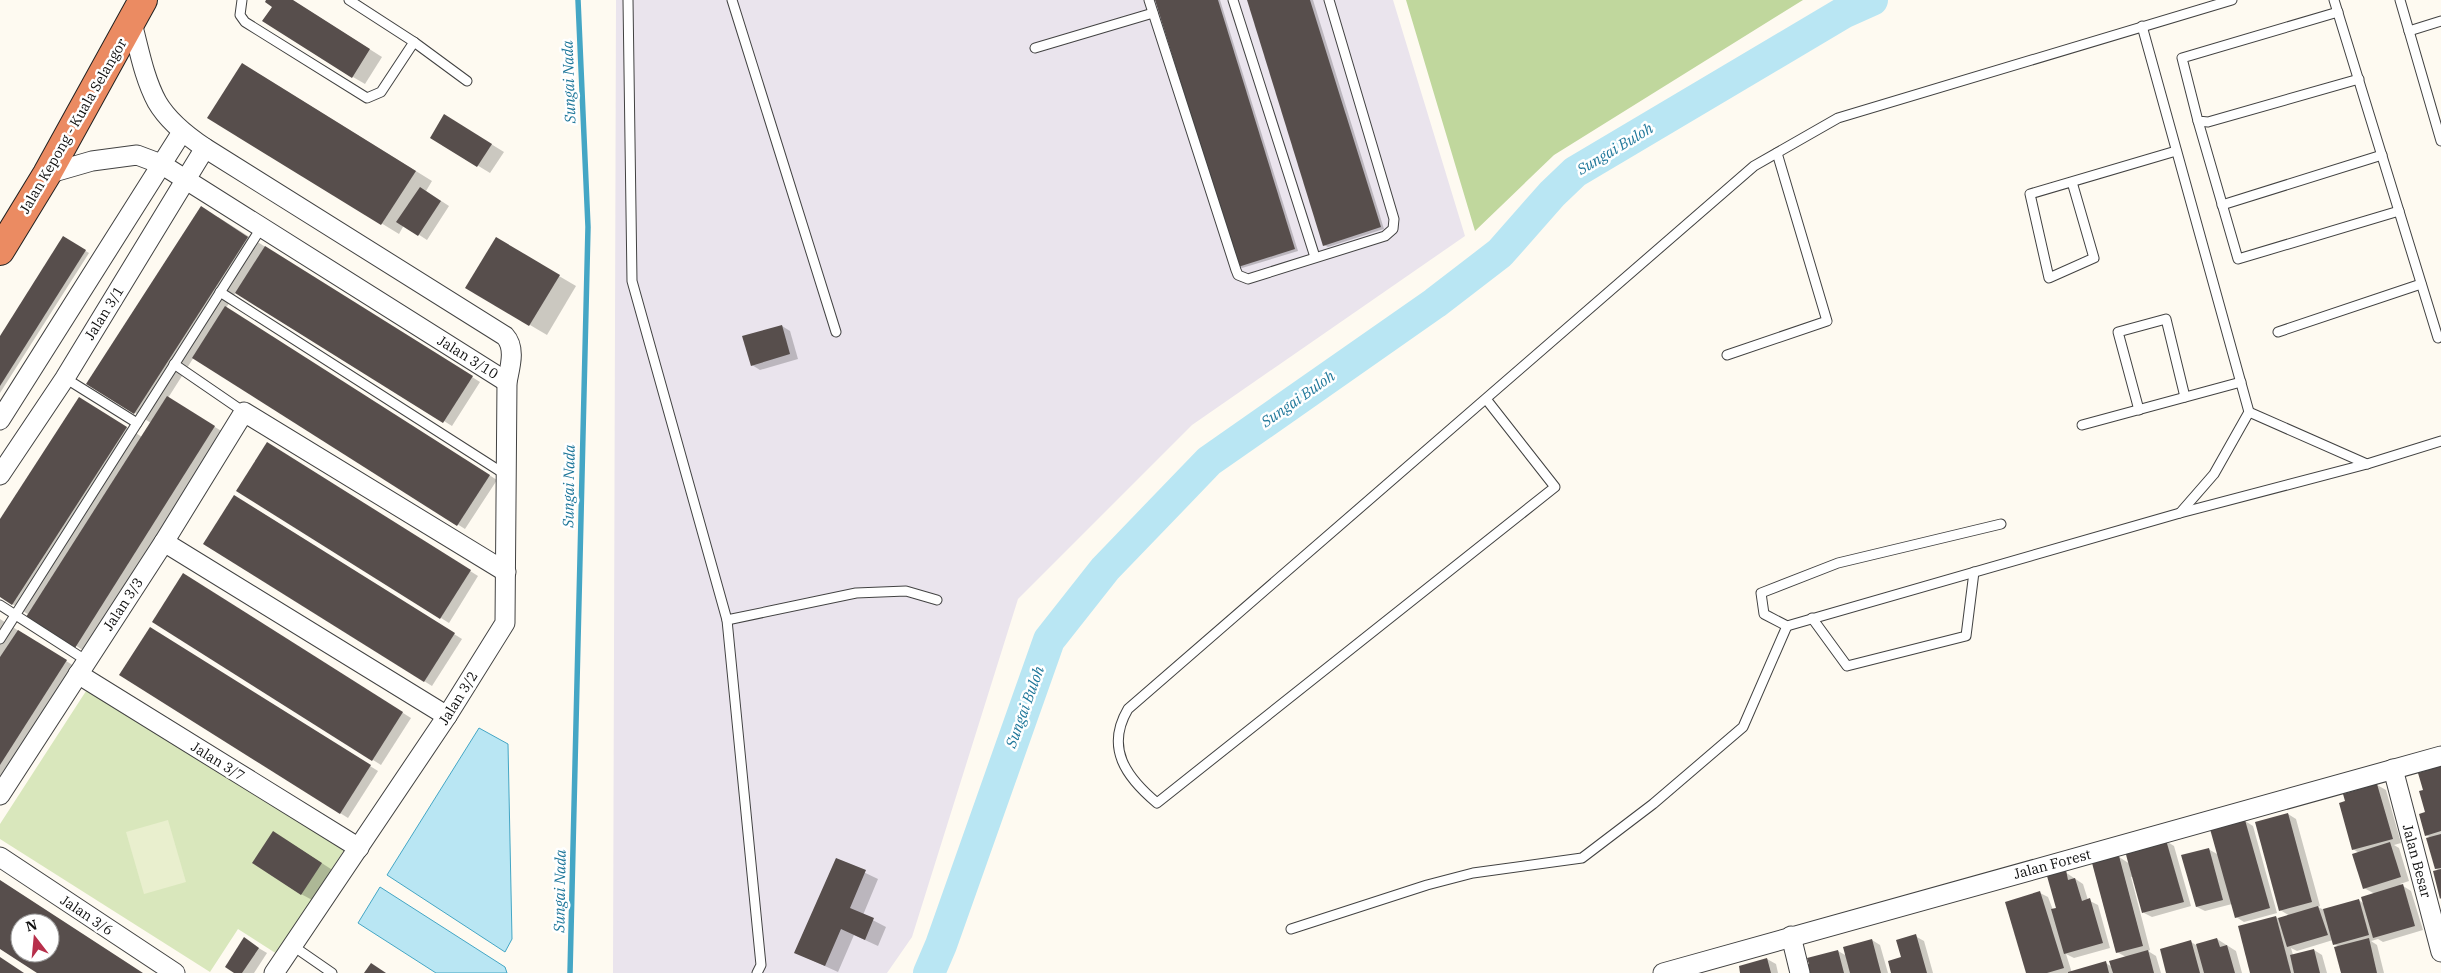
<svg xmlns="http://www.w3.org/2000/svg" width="2441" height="973" font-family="'IBM Plex Serif',serif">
	<rect width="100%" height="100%" fill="#fefaf1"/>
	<!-- industrial -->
	<polygon fill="#eae4ed" points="616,0 1393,0 1465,236 1192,425 1018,599 912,937 887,973 613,973"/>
	<!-- green -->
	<polygon fill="#d9e7bc" points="88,688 344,850 277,954 238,929 210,972 0,839 0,824"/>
	<!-- forest -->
	<polygon fill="#c0d79d" points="1406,0 1803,0 1554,155 1475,231"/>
	<!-- pitch -->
	<polygon fill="#e9efce" points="168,820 186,882 144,894 126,832"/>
	<!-- water -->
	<g fill="#b9e6f3" stroke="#44a6c5">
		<polygon points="479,728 508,744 512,939 505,952 387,875"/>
		<polygon points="380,887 505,967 507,973 436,973 358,923"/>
	</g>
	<!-- shadow -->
	<g fill="#0003">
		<polygon points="268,0 292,0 382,57 365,84 353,77"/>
		<polygon points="1156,0 1220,0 1298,251 1242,268 1239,266"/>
		<polygon points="1248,0 1313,0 1384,229 1328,247 1324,245"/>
		<polygon points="259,74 432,181 426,191 449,206 427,240 404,225 399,234 209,118"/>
		<polygon points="457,123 504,152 490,173 431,137"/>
		<polygon points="218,217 480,382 452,426 236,292 226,308 497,480 465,529 194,357 168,398 223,432 84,651 0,596 0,521 96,408 142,437 151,423 88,383"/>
		<polygon points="64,238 89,253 0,393 0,339"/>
		<polygon points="496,239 576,286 547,335 467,288"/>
		<polygon points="782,326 790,331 798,359 760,370 752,365"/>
		<polygon points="275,448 478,576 449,623 237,490"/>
		<polygon points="243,501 462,639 432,686 424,681"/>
		<polygon points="191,580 411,718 381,765 154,622"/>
		<polygon points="0,619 74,666 0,783"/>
		<polygon points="159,633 378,771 348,818 340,813"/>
		<polygon points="2441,768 2441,896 2440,871 2436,869 2431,838 2426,835 2424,791"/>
		<polygon points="2377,785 2386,790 2401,843 2394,845 2399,848 2409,881 2400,884 2411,891 2423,930 2383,942 2378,939 2371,941 2377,945 2384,973 2342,973 2339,947 2334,944 2333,940 2297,951 2291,948 2293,955 2314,950 2322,955 2327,973 2251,973 2276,917 2279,919 2290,916 2280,910 2288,814 2296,819 2320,906 2318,907 2324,910 2359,900 2364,904 2375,894 2364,888 2359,853 2353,849"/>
		<polygon points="2245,821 2253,826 2277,913 2244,922 2236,917 2232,904 2205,911 2197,907 2208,849 2219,855"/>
		<polygon points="286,840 334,871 314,901 301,894"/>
		<polygon points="2166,841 2174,846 2191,906 2152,917 2144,913 2133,877 2131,877 2150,950 2148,951 2156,956 2161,973 2028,973 2040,893 2048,897 2053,910 2058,909 2065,872 2083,884 2088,900 2098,905 2110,948 2074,958 2066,954 2072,973 2106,963 2112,967 2126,957 2117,952 2119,857 2130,864"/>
		<polygon points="836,859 878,879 863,915 886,927 878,946 854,935 838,972 796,953"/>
		<polygon points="1915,936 1924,941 1933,973 1893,973"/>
		<polygon points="2217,939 2236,951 2242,973 2167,973 2191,942 2196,945"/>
		<polygon points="1872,940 1880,945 1888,973 1806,973 1838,951 1847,956"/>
		<polygon points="252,944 267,953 254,973 237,973"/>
		<polygon points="1767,959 1776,964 1778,973 1742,973"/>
	</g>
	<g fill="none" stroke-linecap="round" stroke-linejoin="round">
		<!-- stream -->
		<polyline stroke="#44a6c5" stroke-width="5.5" points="570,973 588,227 578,0"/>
		<!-- river -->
		<polyline stroke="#b9e6f3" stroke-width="32" points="929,973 941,945 1049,640 1105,569 1209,461 1435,303 1500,253 1552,194 1575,172 1843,13 1872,0"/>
	</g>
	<!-- building -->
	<g fill="#574e4c" fill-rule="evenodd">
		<polygon points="266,0 293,0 370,49 352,78 262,21 272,7 265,2"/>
		<polygon points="1155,0 1218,0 1295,249 1238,267"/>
		<polygon points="1247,0 1310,0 1381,227 1323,246"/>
		<polygon points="242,63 416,171 381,225 207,118"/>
		<polygon points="444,114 492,144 477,167 430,138"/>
		<polygon points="420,187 441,201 418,236 396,222"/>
		<polygon points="201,206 248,237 134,414 86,384"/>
		<polygon points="63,236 86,250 0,386 0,336"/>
		<polygon points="496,237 560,275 529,326 465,288"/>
		<polygon points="265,246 473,376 443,423 235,293"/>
		<polygon points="225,306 490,475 457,526 192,358"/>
		<polygon points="782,325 790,354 751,366 742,336"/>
		<polygon points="167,396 215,426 75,648 26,617"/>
		<polygon points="79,397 127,427 12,605 0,597 0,519"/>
		<polygon points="267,442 471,570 440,619 236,491"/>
		<polygon points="234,495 455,633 424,682 203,544"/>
		<polygon points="183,573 403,712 372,761 152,622"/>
		<polygon points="150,627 371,765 340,814 119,675"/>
		<polygon points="18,630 67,660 0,765 0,657"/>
		<polygon points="2441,766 2441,831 2425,836 2419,814 2425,812 2419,791 2423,790 2418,773"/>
		<polygon points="2377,784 2393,839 2352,850 2339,803 2345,801 2343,794"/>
		<polygon points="2288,813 2312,902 2279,911 2255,822"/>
		<polygon points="2245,820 2270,908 2235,918 2210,829"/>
		<polygon points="273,831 322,863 301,895 252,863"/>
		<polygon points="2441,834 2441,868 2435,869 2426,838"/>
		<polygon points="2166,840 2184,902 2142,913 2125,851"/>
		<polygon points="2390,842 2401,877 2363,889 2352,854"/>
		<polygon points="2209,848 2223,900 2196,907 2181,855"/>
		<polygon points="2119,856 2143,946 2116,953 2092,863"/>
		<polygon points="836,858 866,870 850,908 874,918 865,940 841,929 825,966 794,953"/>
		<polygon points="2441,869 2441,898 2440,899 2433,871"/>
		<polygon points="2066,870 2068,880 2075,878 2082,901 2090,898 2103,943 2064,954 2051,909 2056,908 2047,876"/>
		<path d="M0,880L143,973H37L0,949ZM20,923H50V953H20Z"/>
		<polygon points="2403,884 2415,926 2373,938 2361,897"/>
		<polygon points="2040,891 2064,968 2047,973 2026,973 2005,902"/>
		<polygon points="2359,899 2369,935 2333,945 2323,909"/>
		<polygon points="2318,906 2328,935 2287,947 2278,918"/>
		<polygon points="2276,916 2291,973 2250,973 2238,926"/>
		<polygon points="1916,934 1927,973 1891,973 1888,961 1901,957 1896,940"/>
		<polygon points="244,937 259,948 242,973 234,973 225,967"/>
		<polygon points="2217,938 2220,947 2227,945 2235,973 2204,973 2196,944"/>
		<polygon points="2369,938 2377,973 2341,973 2334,947"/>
		<polygon points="1872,939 1881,973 1850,973 1843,947"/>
		<polygon points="2191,940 2200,973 2166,973 2160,949"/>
		<polygon points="2314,949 2320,973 2294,973 2290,955"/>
		<polygon points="1838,950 1844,973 1805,973 1803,966 1809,964 1807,958"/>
		<polygon points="2148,950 2154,973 2113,973 2109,961"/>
		<polygon points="0,957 24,973 0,973"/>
		<polygon points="1767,958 1771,973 1740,973 1739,966"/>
		<polygon points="2106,961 2109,973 2068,973 2068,972"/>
		<polygon points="371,963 386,973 364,973"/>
	</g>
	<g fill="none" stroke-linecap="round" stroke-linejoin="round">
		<defs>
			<g id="lane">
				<polyline points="242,0 240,15 245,22 367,98 381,92 414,42"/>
				<polyline points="349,0 414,42 467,81"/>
				<polyline points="628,0 632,281 727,620 761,965 757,973"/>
				<polyline points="732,0 836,332"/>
				<polyline points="1149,0 1236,270 1238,275 1248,279 1385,236 1393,229 1394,219 1329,0"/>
				<polyline points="1233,0 1315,257"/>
				<polyline points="2334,0 2438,338"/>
				<polyline points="2400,0 2441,141"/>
				<polyline points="2338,12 2182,58 2198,121 2208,122 2359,79"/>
				<polyline points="2142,26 2249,412 2214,474 2180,513"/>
				<polyline points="2409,31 2441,21"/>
				<polyline points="1035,48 1153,13"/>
				<polyline points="2198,121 2238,259 2399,211"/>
				<polyline points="2072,182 2094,258 2049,278 2030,194 2176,151"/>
				<polyline points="2222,205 2382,155"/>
				<polyline points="220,292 506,475"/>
				<polyline points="2278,332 2421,284"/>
				<polyline points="1727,355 1827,321 1777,153"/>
				<polyline points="174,364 244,412"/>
				<polyline points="65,378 137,423"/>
				<path d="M1486,399L1555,487L1157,803C1126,777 1105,748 1128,709L1754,166L1838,118L2232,0"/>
				<polyline points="2139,410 2118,332 2166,319 2185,397"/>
				<polyline points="2249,412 2367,464"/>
				<polyline points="2082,425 2241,382"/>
				<polyline points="2001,524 1838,563 1761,593 1764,614 1787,626 2180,513 2367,464 2441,441"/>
				<polyline points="0,605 87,661"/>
				<polyline points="1812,618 1847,666 1966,636 1974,572"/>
				<polyline points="727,620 856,593 906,591 937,600"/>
				<polyline points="0,639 261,228"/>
				<polyline points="1291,929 1427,885 1473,873 1582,858 1653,804 1743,727 1787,626"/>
				<polyline points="293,946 332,973"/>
			</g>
			<g id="street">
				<path d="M132,23C139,49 144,78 157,102C168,121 187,136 205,148L505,336C516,348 510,367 507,382L505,623L447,716L274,973"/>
				<polyline points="47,174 92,161 137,155 161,164 507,382"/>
				<polyline points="0,420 182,132"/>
				<polyline points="0,475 65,378 205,148"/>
				<polyline points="164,542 447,716"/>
				<polyline points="78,674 359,848"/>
				<polyline points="2393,769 2441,952"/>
				<polyline points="0,795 164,542 244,412 506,572"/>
				<polyline points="0,857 175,973"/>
				<polyline points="1791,936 1800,973"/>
				<polyline points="1663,973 2441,756"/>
			</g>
			<polyline id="highway" points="0,251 47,174 143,0"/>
		</defs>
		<!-- lane casing -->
		<use href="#lane" stroke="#424242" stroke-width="11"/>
		<!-- street casing -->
		<use href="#street" stroke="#424242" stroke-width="21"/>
		<!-- highway casing -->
		<use href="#highway" stroke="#202020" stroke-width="30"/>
		<!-- lane -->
		<use href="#lane" stroke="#fff" stroke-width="9"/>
		<!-- street -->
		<use href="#street" stroke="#fff" stroke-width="19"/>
		<!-- highway -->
		<use href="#highway" stroke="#eb8b62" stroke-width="28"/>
	</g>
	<g text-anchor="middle" stroke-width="5" stroke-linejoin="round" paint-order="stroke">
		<!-- street labels -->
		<g font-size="14" fill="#0f0f0f" stroke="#fff">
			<text transform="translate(73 126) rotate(-60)" y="5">Jalan Kepong - Kuala Selangor</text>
			<text transform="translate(104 313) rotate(-58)" y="5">Jalan 3/1</text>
			<text transform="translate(468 357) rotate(32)" y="5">Jalan 3/10</text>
			<text transform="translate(123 604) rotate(-57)" y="5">Jalan 3/3</text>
			<text transform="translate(458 698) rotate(-58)" y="5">Jalan 3/2</text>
			<text transform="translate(218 761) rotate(32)" y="5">Jalan 3/7</text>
			<text transform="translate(2417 861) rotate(75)" y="5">Jalan Besar</text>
			<text transform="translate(2052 864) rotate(-15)" y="5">Jalan Forest</text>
			<text transform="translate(87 915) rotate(34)" y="5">Jalan 3/6</text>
		</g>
		<!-- water labels -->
		<g font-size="15" font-style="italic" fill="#1f779a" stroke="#fff">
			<text transform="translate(569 82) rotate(-92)" y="5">Sungai Nada</text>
			<text transform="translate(1615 149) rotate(-31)" y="5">Sungai Buloh</text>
			<text transform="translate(1298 399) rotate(-35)" y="5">Sungai Buloh</text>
			<text transform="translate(569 486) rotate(-89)" y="5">Sungai Nada</text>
			<text transform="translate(1025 707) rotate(-70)" y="5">Sungai Buloh</text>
			<text transform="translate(560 891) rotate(-89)" y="5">Sungai Nada</text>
		</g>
	</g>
	<!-- north arrow -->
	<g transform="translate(35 938) rotate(344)"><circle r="24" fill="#ffffff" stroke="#9f9f9f"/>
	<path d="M0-4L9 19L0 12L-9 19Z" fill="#b72f4b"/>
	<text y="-8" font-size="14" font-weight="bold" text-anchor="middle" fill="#0f0f0f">N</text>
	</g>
</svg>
